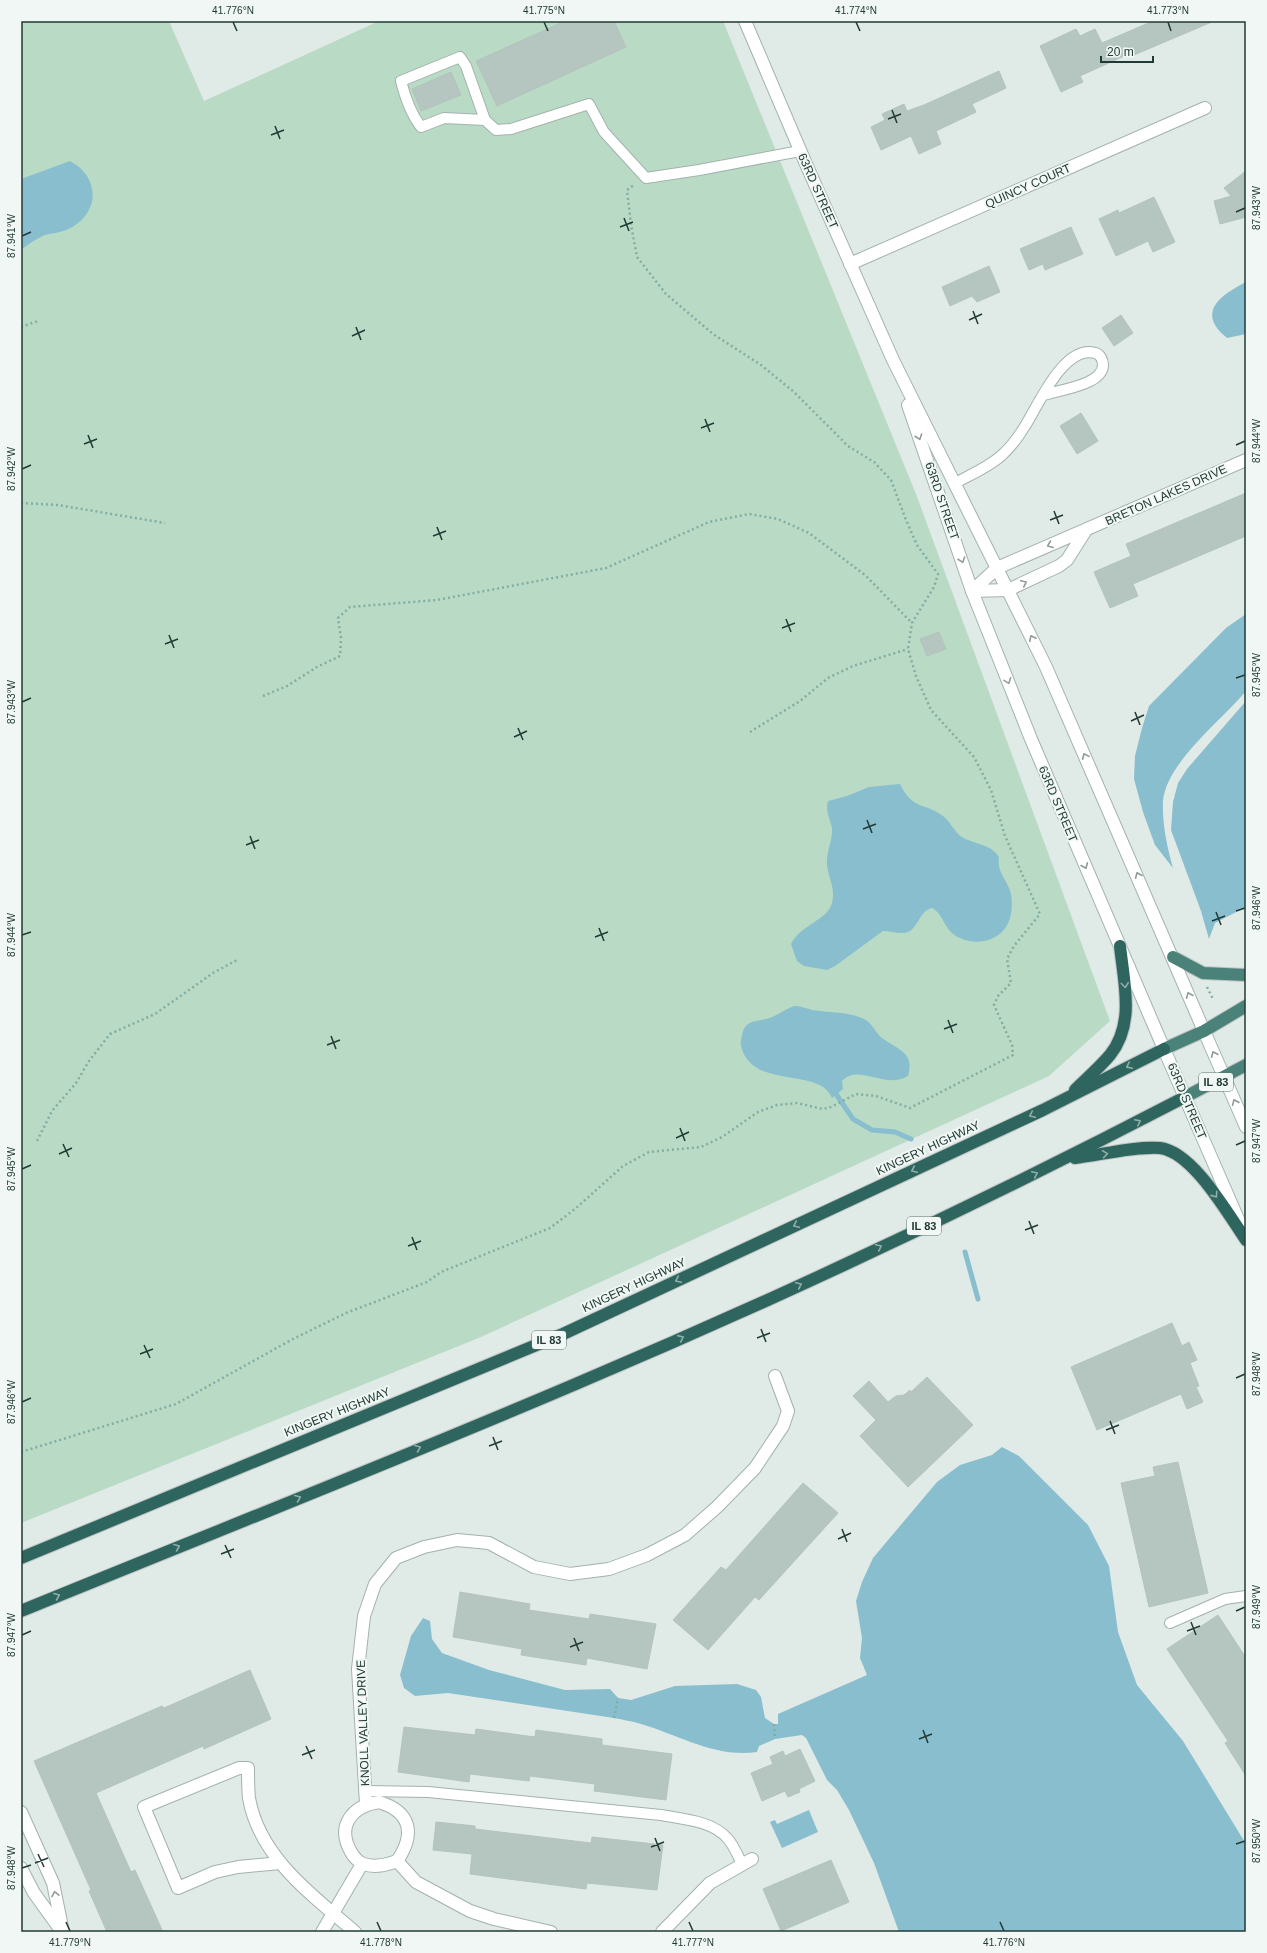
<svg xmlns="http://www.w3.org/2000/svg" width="1267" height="1953" font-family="Helvetica,sans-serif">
	<rect width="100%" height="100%" fill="#e0eae7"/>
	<!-- green -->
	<polygon fill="#b9dbc5" points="21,21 169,21 204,101 379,21 723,21 916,494 1110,1021 1049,1076 481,1337 21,1523"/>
	<!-- water -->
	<g fill="#89bece">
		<path d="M70,161C81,167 90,176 92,189C96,207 82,224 66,230C59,233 52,233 45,235C36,239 28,244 21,250V179Z"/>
		<path d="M1246,282V334L1227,338C1195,312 1221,295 1246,282Z"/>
		<path d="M1246,614V691C1222,720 1166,763 1163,801C1162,824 1167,846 1173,868L1155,845L1143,812L1134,779L1135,756L1142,728L1149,706L1226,628Z"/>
		<polygon points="1246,701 1246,907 1215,923 1209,939 1201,911 1171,830 1173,802 1178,783 1187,769"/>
		<path d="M900,784C913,811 925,802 943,816C951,822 954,832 962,837C975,845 990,843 999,857C996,872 1008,880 1011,894C1014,911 1010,931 993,938C983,943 970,943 960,938C942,930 946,916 932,908C919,911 919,927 908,932C900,935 891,931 883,931L835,966L827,970L804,966L797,961L791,944C800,925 828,920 832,903C836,887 828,879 827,864C826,852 833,840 832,828C830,819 825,810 828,801L847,796L869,787Z"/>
		<path d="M794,1006C800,1006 805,1008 812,1010C829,1013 849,1011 866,1020C873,1025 876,1033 882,1038C898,1050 915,1052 908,1076C884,1090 859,1063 842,1081L843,1089L832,1098C819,1066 752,1091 741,1046C740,1041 742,1036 743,1031C748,1018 761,1022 772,1017C779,1014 786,1009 794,1006Z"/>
		<path d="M1002,1447L1019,1456L1088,1525L1109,1566L1118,1632L1137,1685L1183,1741L1246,1844V1932H899L874,1863L849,1810L837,1790L827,1780L806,1738L802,1735L775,1739L759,1746L757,1752C715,1758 679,1735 641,1724C632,1721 623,1720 614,1718L448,1693L415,1696L404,1688L400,1675L411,1636L423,1618L430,1621L432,1639L442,1653L489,1670L565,1690L610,1689L618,1698L631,1700L675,1686L737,1684L756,1690L761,1697L765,1718L774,1724H778V1714L867,1675L860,1658L862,1638L856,1601L862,1582L873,1558L937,1482L960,1465L992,1455Z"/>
		<polygon points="809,1810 818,1832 782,1848 770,1822 775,1820 777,1824"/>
	</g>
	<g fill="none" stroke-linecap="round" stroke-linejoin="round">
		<!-- stream -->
		<g stroke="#89bece" stroke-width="5">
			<polyline points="836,1094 853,1119 872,1130 895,1132 911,1139"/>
			<polyline points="965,1252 978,1299"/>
		</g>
	</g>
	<!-- building -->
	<g fill="#b5c5c0" stroke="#b3c4be">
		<polygon points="565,21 614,21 626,47 497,106 476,61"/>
		<polygon points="1153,21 1214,21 1134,55 1133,52 1080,76 1083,82 1061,92 1040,46 1076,29 1080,36 1095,29 1102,43"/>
		<polygon points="999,71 1006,88 972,104 976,112 936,131 941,144 919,154 911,136 881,150 871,127 885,120 882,114 904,104 907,111 924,105"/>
		<polygon points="451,72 461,95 421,111 412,89"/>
		<polygon points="1246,171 1246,217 1220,224 1214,201 1231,196 1224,188"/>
		<polygon points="1154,197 1175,242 1153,252 1148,241 1116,256 1099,219 1118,210 1119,213"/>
		<polygon points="1071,227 1083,254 1045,270 1043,264 1029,270 1020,249"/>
		<polygon points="989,266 1000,292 977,302 972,296 950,306 942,287"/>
		<polygon points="1121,315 1133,333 1114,346 1102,328"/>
		<polygon points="1081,413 1098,441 1077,454 1060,426"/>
		<polygon points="1246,493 1246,536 1133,584 1138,596 1110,608 1094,572 1131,556 1126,544"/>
		<polygon points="939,632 946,649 927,656 920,639"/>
		<polygon points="1172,1323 1182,1346 1189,1342 1197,1360 1190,1363 1199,1386 1196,1387 1203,1402 1187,1409 1181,1394 1097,1430 1071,1367"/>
		<polygon points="927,1377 973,1425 908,1487 860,1436 876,1420 853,1396 869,1381 888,1402 896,1396 904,1395 910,1390 911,1392"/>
		<polygon points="1178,1462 1208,1593 1149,1607 1121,1483 1155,1476 1153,1467"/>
		<polygon points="803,1483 838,1513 759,1600 755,1597 708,1650 673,1620 721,1567 726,1570"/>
		<polygon points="460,1592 530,1604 529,1610 589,1619 590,1614 656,1624 647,1669 587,1658 586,1665 521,1655 522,1649 453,1637"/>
		<polygon points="1218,1615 1246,1658 1246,1776 1225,1743 1228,1741 1167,1649"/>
		<polygon points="250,1670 271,1719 204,1749 203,1746 96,1793 131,1872 135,1870 163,1932 107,1932 89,1891 91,1890 34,1761 162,1706 164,1708"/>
		<polygon points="404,1727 475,1735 476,1729 535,1737 536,1730 602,1739 602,1745 672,1754 666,1800 594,1791 595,1784 530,1776 529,1781 470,1774 469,1782 398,1772"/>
		<polygon points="800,1749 815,1781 799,1789 800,1792 788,1797 785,1791 762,1801 751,1773 773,1764 770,1757 783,1751 785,1756"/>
		<polygon points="436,1822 475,1826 475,1829 591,1843 592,1837 663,1845 657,1890 587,1883 586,1889 470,1874 472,1854 433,1850"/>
		<polygon points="831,1860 849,1902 781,1931 763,1889"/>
	</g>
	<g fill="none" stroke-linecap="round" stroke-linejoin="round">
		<defs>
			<g id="service">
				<path d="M485,120L466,66L460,57L401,81C405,97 411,114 421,127L444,118L485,120L496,130L511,129L589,104L604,132L646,178L699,170L800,151"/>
				<path d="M955,483C970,475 989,467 1002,455C1011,447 1019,436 1025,426C1038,406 1064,344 1095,353C1100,354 1103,360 1103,365C1103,385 1059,390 1044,395"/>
				<polyline points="1170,1623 1225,1599 1246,1596"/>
				<path d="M366,1791L428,1792L661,1815C683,1819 713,1821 728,1839C734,1846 738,1856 742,1864"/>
			</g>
			<g id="minor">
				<polyline points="850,264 1205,108"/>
				<polyline points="972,591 997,568 1246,460"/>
				<polyline points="972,591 1008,590 1059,566 1067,560 1086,530"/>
				<path d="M379,1802C412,1812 415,1835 397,1861C386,1865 375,1868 364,1864C359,1863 353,1856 351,1852C336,1826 352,1806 379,1802Z"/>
				<polyline points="366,1804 358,1669 364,1616 375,1584 396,1558 424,1547 457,1540 489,1543 534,1567 570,1574 609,1569 647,1555 685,1535 717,1507 755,1468 783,1426 788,1411 775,1376"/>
				<polyline points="21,1812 53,1883 63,1932"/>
				<polyline points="397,1861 416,1882 470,1911 494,1919 551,1932"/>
				<path d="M280,1863L238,1867L215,1872L178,1888L144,1807L239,1768H248C248,1778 248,1789 249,1798C259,1857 313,1896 355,1932"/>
				<polyline points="21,1868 34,1893 60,1929"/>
				<polyline points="322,1932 362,1864"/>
				<polyline points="662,1932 710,1883 752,1859"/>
			</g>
			<g id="tertiary">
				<polyline points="745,21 806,164 893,360 1046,667 1204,1031"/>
				<polyline points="908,405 972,591 1031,739 1164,1049"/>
			</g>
			<g id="secondary">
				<polyline points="1204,1031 1246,1127"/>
				<polyline points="1164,1049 1241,1226"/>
			</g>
			<g id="trunk">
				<polyline points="1173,957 1203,973 1246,975"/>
				<polyline points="1164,1049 1204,1031 1246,1006"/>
				<polyline points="1185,1097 1246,1065"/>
			</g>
			<g id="motorway">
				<path d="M1075,1090C1086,1079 1099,1068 1110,1055C1135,1024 1124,983 1120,946"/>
				<path d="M1075,1158C1100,1155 1136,1146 1160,1148C1193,1152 1228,1214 1246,1240"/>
				<polyline points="21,1558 563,1334 1043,1110 1164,1049"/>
				<path d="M21,1611C207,1535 393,1462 578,1383C784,1296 987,1200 1185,1097"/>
			</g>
		</defs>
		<!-- service casing -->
		<use href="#service" stroke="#a3b2ae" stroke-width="12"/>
		<!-- minor casing -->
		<use href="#minor" stroke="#a3b2ae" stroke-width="14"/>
		<!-- tertiary casing -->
		<use href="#tertiary" stroke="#a3b2ae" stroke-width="14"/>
		<!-- secondary casing -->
		<use href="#secondary" stroke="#9fb6af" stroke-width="14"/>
		<!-- trunk casing -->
		<use href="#trunk" stroke="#bcc4c2" stroke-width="14"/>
		<!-- motorway casing -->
		<use href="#motorway" stroke="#bcc4c2" stroke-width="14"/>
		<!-- path -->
		<g stroke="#81ada3" stroke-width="2.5" stroke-dasharray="2 3" stroke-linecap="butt">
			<polyline points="21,327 38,321"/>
			<polyline points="21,503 58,505 165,523"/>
			<polyline points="263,696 287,686 317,667 340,656 341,638 338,618 350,607 437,600 606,568 709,522 749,514 778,519 809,533 865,575 912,623"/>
			<polyline points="750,732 800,701 828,678 853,666 908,649"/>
			<polyline points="1207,987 1213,999"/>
			<polyline points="37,1141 52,1111 76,1083 89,1061 110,1034 155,1014 213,973 237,960"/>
			<polyline points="21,1452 176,1404 291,1340 346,1313 427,1282 441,1272 550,1228 575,1209 623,1166 649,1152 701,1147 722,1137 758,1112 777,1105 797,1103 823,1109 831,1107 856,1094 876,1096 910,1108 1013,1055 1012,1045 994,1005 998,996 1011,983 1007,959 1014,946 1040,914 1005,836 991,790 974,757 931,710 916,676 908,649 912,623 934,587 938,574 917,545 906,520 891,480 874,462 848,446 794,392 761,365 713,334 666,294 637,257 631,225 627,190 634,185"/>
			<polyline points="614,1718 618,1698"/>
			<polyline points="774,1724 775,1739"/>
		</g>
		<!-- service -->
		<use href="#service" stroke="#fff" stroke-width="10"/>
		<!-- minor -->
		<use href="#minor" stroke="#fff" stroke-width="12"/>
		<!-- tertiary -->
		<use href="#tertiary" stroke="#fff" stroke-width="12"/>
		<!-- secondary -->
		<use href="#secondary" stroke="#fff" stroke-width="12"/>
		<!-- trunk -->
		<use href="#trunk" stroke="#4a827a" stroke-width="12"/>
		<!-- motorway -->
		<use href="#motorway" stroke="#2e655e" stroke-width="12"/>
	</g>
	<!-- one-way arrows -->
	<defs><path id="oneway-chevron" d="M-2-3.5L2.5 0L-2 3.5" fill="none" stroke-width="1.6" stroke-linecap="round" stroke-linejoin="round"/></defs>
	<g stroke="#909c9a">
		<use href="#oneway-chevron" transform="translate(919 437) rotate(71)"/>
		<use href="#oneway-chevron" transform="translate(1050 545) rotate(157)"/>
		<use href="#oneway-chevron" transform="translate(962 560) rotate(71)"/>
		<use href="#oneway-chevron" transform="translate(1024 583) rotate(-25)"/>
		<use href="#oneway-chevron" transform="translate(1032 638) rotate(-116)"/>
		<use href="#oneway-chevron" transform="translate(1008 681) rotate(69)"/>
		<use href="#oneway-chevron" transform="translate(1085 756) rotate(-114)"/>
		<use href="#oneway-chevron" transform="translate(1085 866) rotate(67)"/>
		<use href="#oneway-chevron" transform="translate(1138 875) rotate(-113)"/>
		<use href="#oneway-chevron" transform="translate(1189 995) rotate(-113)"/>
		<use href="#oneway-chevron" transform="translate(1214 1054) rotate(-113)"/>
		<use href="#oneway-chevron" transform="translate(1235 1102) rotate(-113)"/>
		<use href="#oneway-chevron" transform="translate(55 1894) rotate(-102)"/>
	</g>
	<g stroke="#8faea9">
		<use href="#oneway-chevron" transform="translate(1125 985) rotate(83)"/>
		<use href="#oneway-chevron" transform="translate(1129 1066) rotate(153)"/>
		<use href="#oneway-chevron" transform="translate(1032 1115) rotate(155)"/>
		<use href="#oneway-chevron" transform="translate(1138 1122) rotate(-27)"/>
		<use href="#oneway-chevron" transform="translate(1105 1154) rotate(-8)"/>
		<use href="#oneway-chevron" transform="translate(914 1170) rotate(155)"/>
		<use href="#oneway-chevron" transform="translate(1035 1174) rotate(-25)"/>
		<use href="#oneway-chevron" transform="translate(1215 1195) rotate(55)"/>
		<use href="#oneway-chevron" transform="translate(796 1225) rotate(155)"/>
		<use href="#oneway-chevron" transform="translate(879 1247) rotate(-25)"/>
		<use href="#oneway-chevron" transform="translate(678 1280) rotate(155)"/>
		<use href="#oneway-chevron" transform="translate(799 1285) rotate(-25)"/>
		<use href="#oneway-chevron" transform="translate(681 1338) rotate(-24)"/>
		<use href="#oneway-chevron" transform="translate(418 1448) rotate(-22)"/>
		<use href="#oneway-chevron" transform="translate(298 1498) rotate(-22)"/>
		<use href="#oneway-chevron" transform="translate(177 1547) rotate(-22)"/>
		<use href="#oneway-chevron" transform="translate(57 1596) rotate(-22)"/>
	</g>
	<!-- ticks -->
	<path fill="none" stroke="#213a35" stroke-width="1.5" d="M233,22L237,31M544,22L548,31M856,22L860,31M1168,22L1171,31M892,110L897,123M888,119L901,114M275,126L280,139M271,135L284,130M1236,212L1245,208M624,218L629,231M620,227L633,222M22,236L31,232M973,311L978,324M969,320L982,314M356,327L361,340M352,336L365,330M705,419L710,432M701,428L714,423M88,435L93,448M84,444L97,439M1236,445L1245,441M22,469L31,465M1054,511L1059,524M1050,520L1063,515M437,527L442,540M433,536L446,531M786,619L791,632M782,628L795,623M169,635L174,648M165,644L178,639M1236,678L1245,675M22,702L31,698M1135,712L1140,725M1131,721L1144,715M518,728L523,740M514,737L527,731M867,820L872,833M863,829L876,824M250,836L255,849M246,845L259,840M1236,911L1245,908M1216,912L1221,925M1212,921L1225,916M599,928L604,941M22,935L31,932M595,937L608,932M948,1020L953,1033M944,1029L957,1024M331,1036L336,1049M327,1045L340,1040M680,1128L685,1141M676,1138L689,1132M63,1144L69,1157M1236,1145L1245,1141M59,1154L72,1148M22,1169L31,1165M1029,1221L1034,1234M1025,1230L1038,1225M412,1237L417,1250M408,1246L421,1241M761,1329L766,1342M757,1338L770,1333M144,1345L150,1358M140,1354L153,1349M1236,1378L1245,1374M22,1402L31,1398M1110,1421L1115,1434M1106,1430L1119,1425M493,1437L498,1450M489,1446L502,1441M842,1529L847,1542M838,1539L851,1533M225,1545L231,1558M221,1554L234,1549M1236,1611L1245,1607M1191,1622L1196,1635M1187,1631L1200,1626M22,1635L31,1631M574,1638L579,1651M570,1647L583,1642M923,1730L928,1743M919,1739L932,1734M306,1746L312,1759M302,1755L315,1750M655,1838L660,1851M1236,1844L1245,1841M651,1847L664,1842M38,1854L44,1867M35,1863L48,1858M22,1868L31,1865M66,1922L70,1931M377,1922L381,1931M689,1922L693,1931M1000,1922L1004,1931"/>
	<g text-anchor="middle" stroke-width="4" stroke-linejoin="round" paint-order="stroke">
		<!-- shield labels -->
		<g fill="#f0f7f4" stroke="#5f736e" stroke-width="1">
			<rect x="1199" y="1073" width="34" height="18" rx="3"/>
			<rect x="907" y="1217" width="34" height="18" rx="3"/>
			<rect x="532" y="1331" width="34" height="18" rx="3"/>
		</g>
		<g font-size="11" font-weight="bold" fill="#213a35">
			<text x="1216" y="1086">IL 83</text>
			<text x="924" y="1230">IL 83</text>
			<text x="549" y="1344">IL 83</text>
		</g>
		<!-- street labels -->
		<g font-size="12" fill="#213a35" stroke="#f0f7f4">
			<text transform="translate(1028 186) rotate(-24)" y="4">QUINCY COURT</text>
			<text transform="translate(818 191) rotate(66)" y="4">63RD STREET</text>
			<text transform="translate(1166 495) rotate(-24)" y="4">BRETON LAKES DRIVE</text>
			<text transform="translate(942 501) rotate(71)" y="4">63RD STREET</text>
			<text transform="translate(1058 804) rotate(67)" y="4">63RD STREET</text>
			<text transform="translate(1187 1101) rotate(67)" y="4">63RD STREET</text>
			<text transform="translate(928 1148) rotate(-25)" y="4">KINGERY HIGHWAY</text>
			<text transform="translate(634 1285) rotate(-25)" y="4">KINGERY HIGHWAY</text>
			<text transform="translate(337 1412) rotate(-22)" y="4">KINGERY HIGHWAY</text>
			<text transform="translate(363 1723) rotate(-92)" y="4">KNOLL VALLEY DRIVE</text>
		</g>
	</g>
	<!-- border -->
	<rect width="1267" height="1953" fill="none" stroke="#f0f7f4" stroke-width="44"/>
	<!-- scale -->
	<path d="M1101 56v6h52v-6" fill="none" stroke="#213a35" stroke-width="2"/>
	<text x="1107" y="56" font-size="12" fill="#213a35" stroke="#f0f7f4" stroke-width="3" paint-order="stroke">20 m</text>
	<rect x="22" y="22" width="1223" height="1909" fill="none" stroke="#213a35" stroke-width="1.5"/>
	<g font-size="10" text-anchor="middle" fill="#213a35">
		<text x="233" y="14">41.776°N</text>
		<text x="544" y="14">41.775°N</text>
		<text x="856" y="14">41.774°N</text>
		<text x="1168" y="14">41.773°N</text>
		<text transform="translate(1256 208) rotate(-90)" y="4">87.943°W</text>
		<text transform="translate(11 236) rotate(-90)" y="4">87.941°W</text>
		<text transform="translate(1256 441) rotate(-90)" y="4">87.944°W</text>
		<text transform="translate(11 469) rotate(-90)" y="4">87.942°W</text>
		<text transform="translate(1256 675) rotate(-90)" y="4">87.945°W</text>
		<text transform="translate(11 702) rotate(-90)" y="4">87.943°W</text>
		<text transform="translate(1256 908) rotate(-90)" y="4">87.946°W</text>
		<text transform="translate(11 935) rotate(-90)" y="4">87.944°W</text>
		<text transform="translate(1256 1141) rotate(-90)" y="4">87.947°W</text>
		<text transform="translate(11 1169) rotate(-90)" y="4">87.945°W</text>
		<text transform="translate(1256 1374) rotate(-90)" y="4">87.948°W</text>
		<text transform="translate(11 1402) rotate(-90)" y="4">87.946°W</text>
		<text transform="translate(1256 1607) rotate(-90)" y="4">87.949°W</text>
		<text transform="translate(11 1635) rotate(-90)" y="4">87.947°W</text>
		<text transform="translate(1256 1841) rotate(-90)" y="4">87.950°W</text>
		<text transform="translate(11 1868) rotate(-90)" y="4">87.948°W</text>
		<text x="70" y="1946">41.779°N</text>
		<text x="381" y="1946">41.778°N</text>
		<text x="693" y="1946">41.777°N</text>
		<text x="1004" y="1946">41.776°N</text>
	</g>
</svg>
